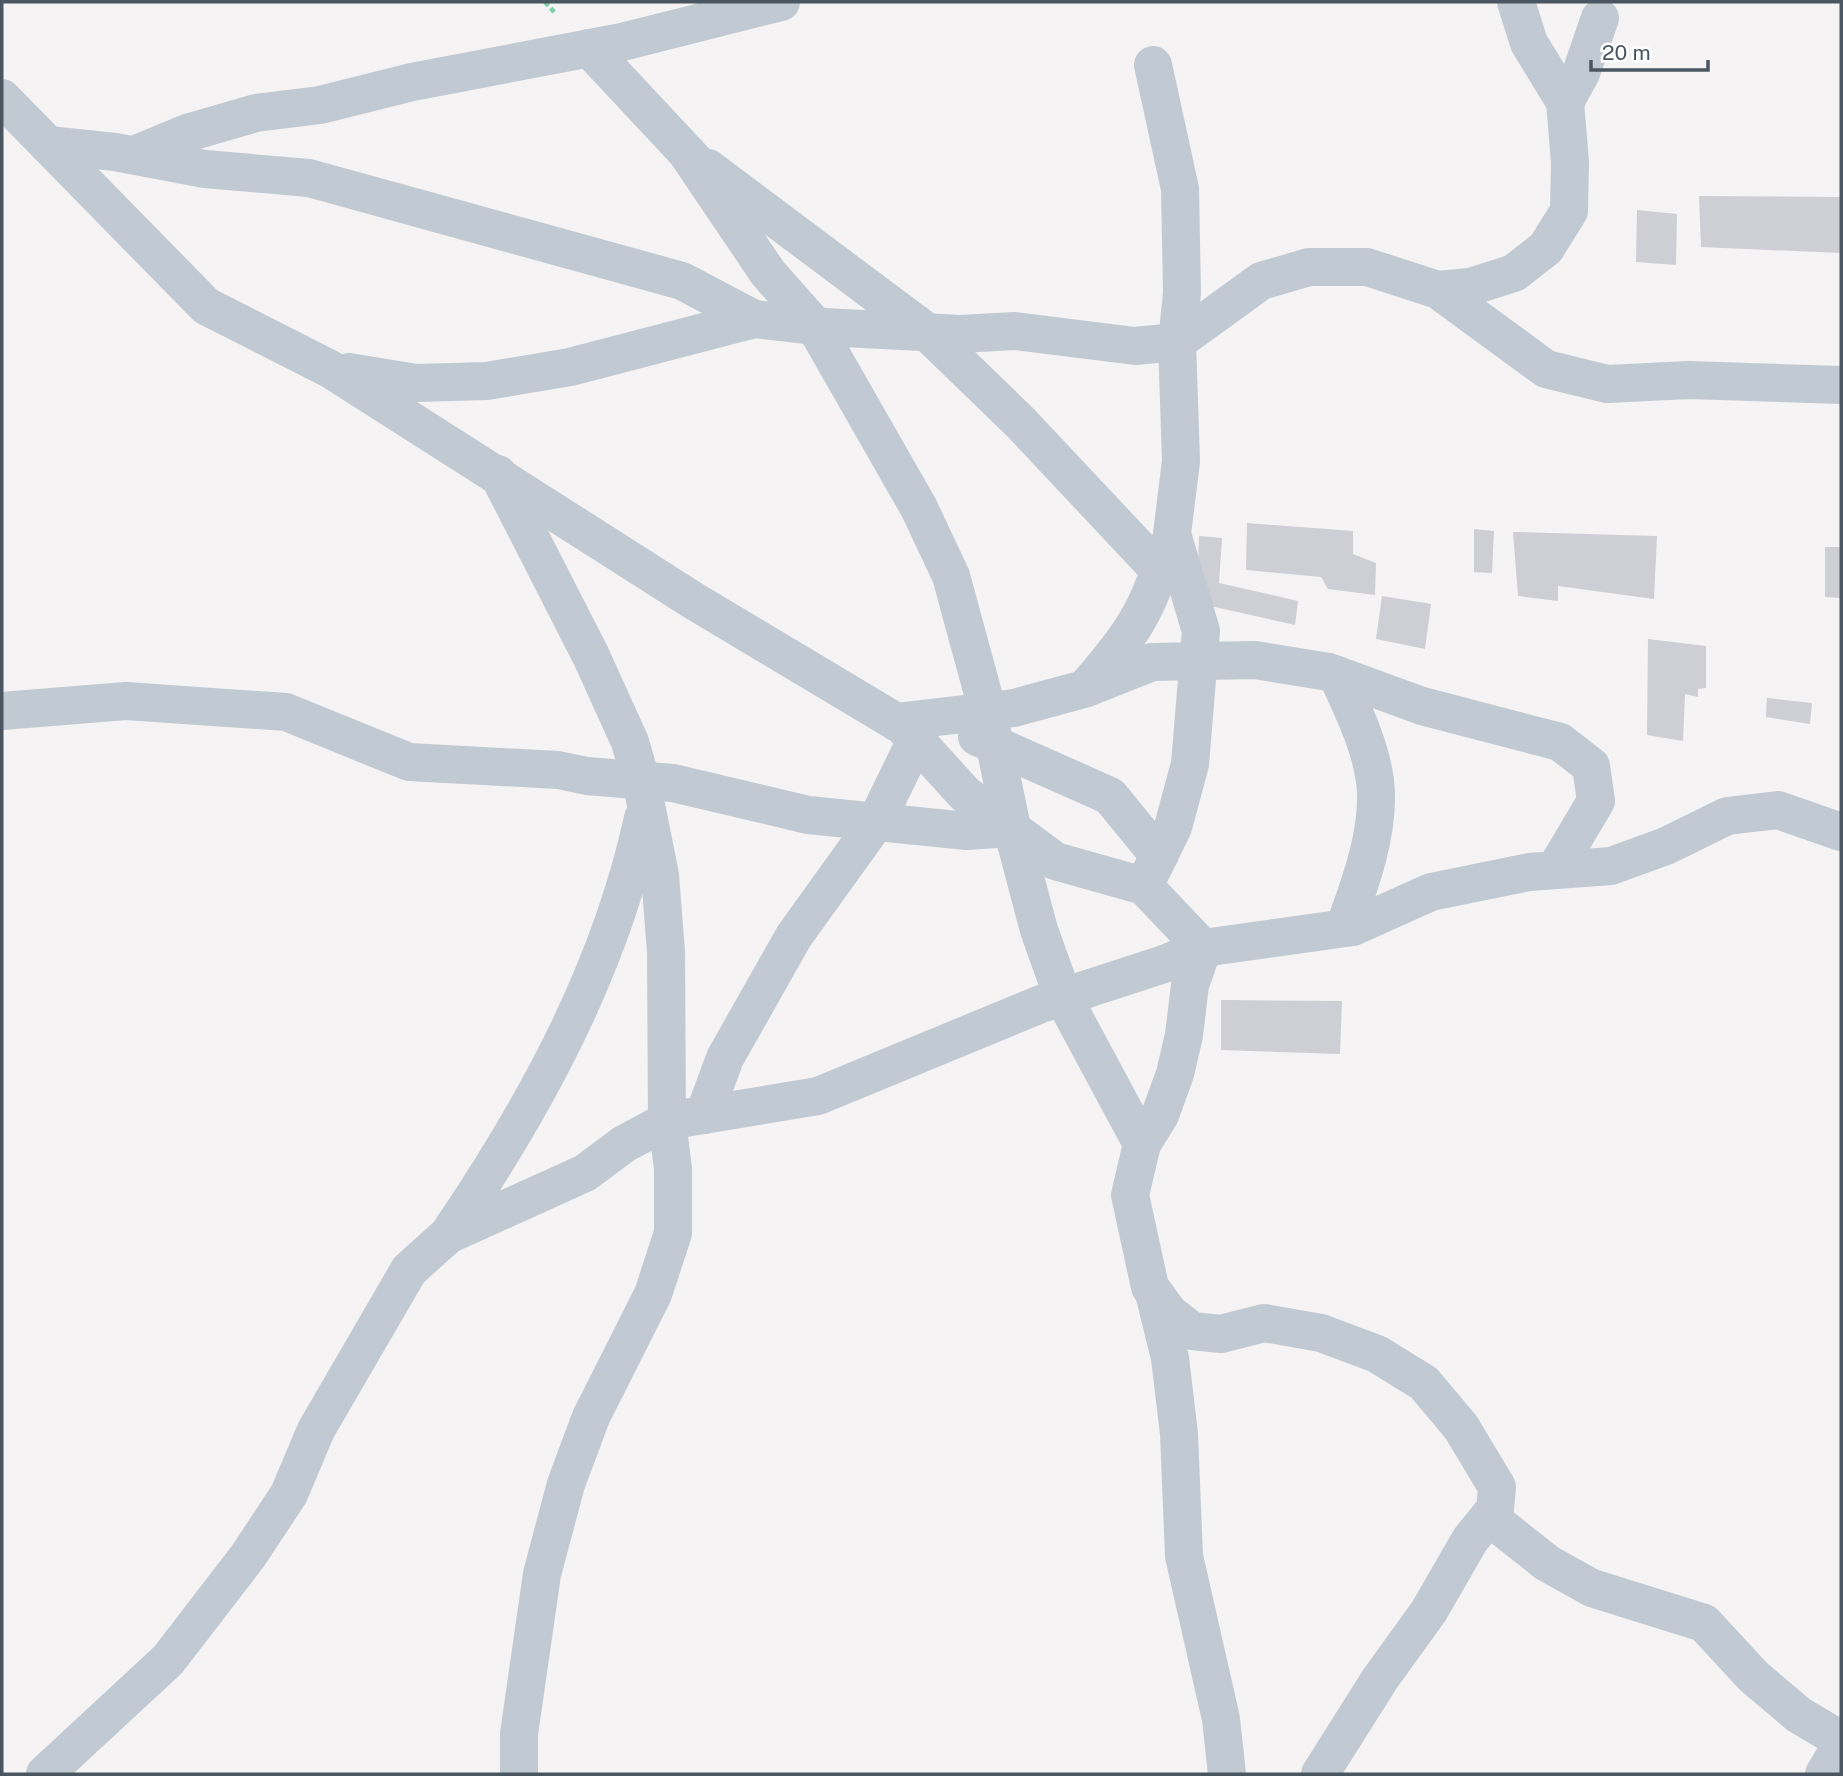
<svg xmlns="http://www.w3.org/2000/svg" width="1843" height="1776" font-family="'Public Sans',sans-serif">
	<rect width="100%" height="100%" fill="#f5f3f3"/>
	<!-- building -->
	<g fill="#cdcfd5">
		<polygon points="1699,196 1841,197 1841,253 1701,247"/>
		<polygon points="1637,210 1677,214 1676,265 1636,262"/>
		<polygon points="1247,523 1353,531 1353,554 1376,563 1375,595 1328,589 1321,577 1246,570"/>
		<polygon points="1474,529 1494,531 1492,573 1474,572"/>
		<polygon points="1513,532 1657,536 1654,599 1558,586 1558,601 1518,596"/>
		<polygon points="1199,536 1222,538 1219,583 1298,601 1295,625 1197,603"/>
		<polygon points="1825,547 1841,547 1841,598 1825,597"/>
		<polygon points="1382,596 1431,604 1425,649 1376,639"/>
		<polygon points="1648,639 1706,646 1706,688 1698,689 1698,697 1685,694 1683,741 1647,735"/>
		<polygon points="1767,698 1812,703 1810,724 1766,717"/>
		<polygon points="1221,1000 1342,1001 1340,1054 1221,1050"/>
	</g>
	<g fill="none" stroke-linecap="round" stroke-linejoin="round">
		<!-- path -->
		<polyline stroke="#7ad0a6" stroke-width="4.5" stroke-dasharray="5 3.5" stroke-linecap="butt" points="545,2 556,14"/>
		<!-- street -->
		<g stroke="#c1cad2" stroke-width="38">
			<polyline points="589,48 705,172"/>
			<polyline points="2,98 206,306 330,369 694,601 903,726 965,794 1055,861 1144,886 1203,948 1353,927 1431,892 1529,872 1611,866 1666,846 1727,816 1778,810 1841,832"/>
			<polyline points="1565,102 1581,73 1600,18"/>
			<polyline points="48,145 115,152 205,169 309,178 682,281 754,319"/>
			<polyline points="687,153 768,273 815,326 919,508 951,576 988,712 1012,828 1039,930 1063,997 1142,1144"/>
			<polyline points="134,155 187,133 256,113 320,105 412,82 622,42 781,2"/>
			<polyline points="708,168 927,332 1020,422 1160,571"/>
			<polyline points="1438,290 1470,287 1514,273 1546,248 1569,211 1570,162 1565,102 1529,43 1516,2"/>
			<polyline points="349,372 416,383 487,381 570,367 754,319 824,327 960,334 1015,331 1135,346 1177,342 1261,281 1309,267 1367,267 1438,290 1546,369 1607,384 1689,380 1841,385"/>
			<polyline points="498,474 591,656 630,742 641,780 660,875 666,952 667,1121 673,1169 673,1233 653,1294 591,1417 566,1484 542,1574 519,1734 519,1774"/>
			<path d="M1337,675C1353,710 1370,744 1375,781C1381,828 1360,885 1344,928"/>
			<path d="M1088,685C1133,634 1148,610 1168,545"/>
			<polyline points="2,711 126,701 286,712 409,762 558,770 587,776 673,783 808,815 967,831 1012,828"/>
			<polyline points="896,722 1014,708 1084,689 1152,662 1255,660 1329,672 1422,706 1560,742 1591,766 1596,801 1555,870"/>
			<polyline points="977,737 1110,796 1159,856"/>
			<polyline points="1144,886 1173,827 1190,764 1201,631 1172,534 1181,461 1177,342 1182,293 1180,189 1153,65"/>
			<polyline points="1203,948 1190,985 1184,1035 1175,1074 1160,1115 1142,1144 1130,1195 1150,1287 1169,1313 1192,1331 1221,1334 1264,1323 1321,1333 1377,1354 1424,1383 1461,1427 1497,1487 1495,1509 1470,1540 1429,1611 1380,1679 1320,1774"/>
			<polyline points="704,1115 725,1058 794,936 876,822 916,740"/>
			<path d="M448,1235C535,1107 610,970 643,818"/>
			<polyline points="1155,1297 1170,1358 1179,1434 1184,1556 1221,1719 1227,1774"/>
			<polyline points="1489,1517 1547,1563 1592,1588 1704,1623 1754,1677 1799,1715 1841,1740"/>
			<polyline points="45,1774 168,1660 248,1556 289,1494 316,1430 409,1270 448,1235 585,1173 624,1144 667,1121 818,1096 1041,1004 1164,964 1203,948"/>
			<polyline points="1824,1774 1841,1745"/>
		</g>
	</g>
	<!-- border -->
	<rect width="1843" height="1776" fill="none" stroke="#4a5661" stroke-width="7"/>
	<!-- scale -->
	<path d="M1591 60v10h117v-10" fill="none" stroke="#4a5661" stroke-width="3.5"/>
	<text x="1602" y="60" font-size="21" fill="#4a5661" stroke="#ffffff" stroke-width="5" paint-order="stroke">20 m</text>
</svg>
